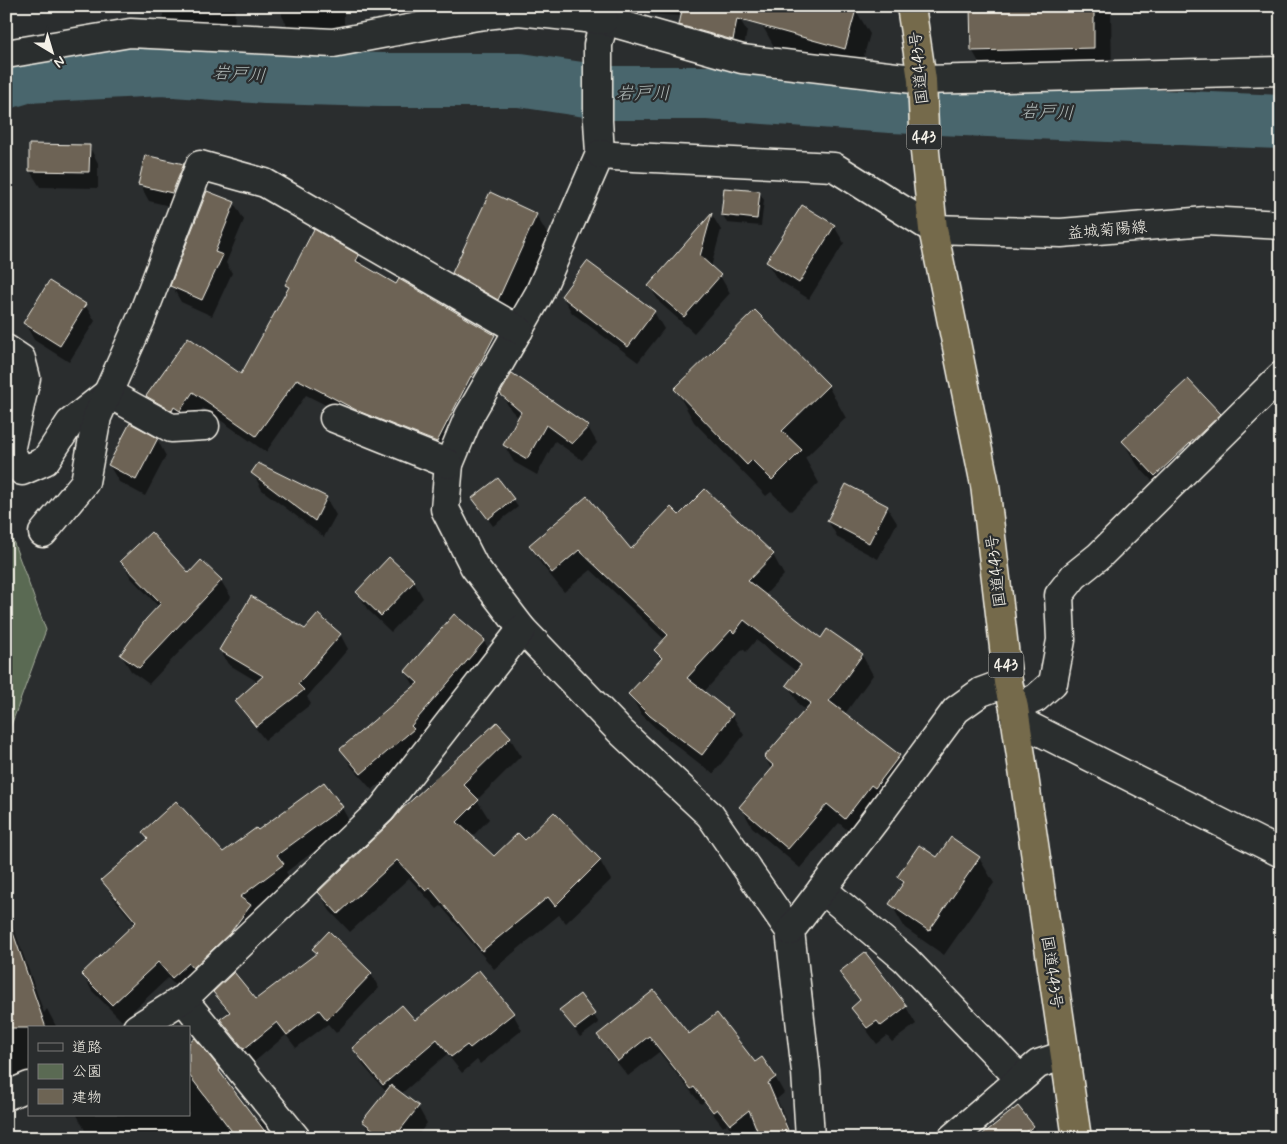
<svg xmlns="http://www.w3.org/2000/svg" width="1287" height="1144" font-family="Mynerve,'Klee One',sans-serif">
	<rect width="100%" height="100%" fill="#2a2d2e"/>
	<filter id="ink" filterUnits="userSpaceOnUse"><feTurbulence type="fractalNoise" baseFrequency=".02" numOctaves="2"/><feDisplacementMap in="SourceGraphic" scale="10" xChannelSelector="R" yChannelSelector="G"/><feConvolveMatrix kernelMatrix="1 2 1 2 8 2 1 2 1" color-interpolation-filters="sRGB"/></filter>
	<g filter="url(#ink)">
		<!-- green -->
		<polygon fill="#5a6a53" stroke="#a7ae9e" points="6,522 46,630 6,739"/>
		<!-- shadow -->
		<g fill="#0007">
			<polygon points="163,6 235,6 234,38 172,35 163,19"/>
			<polygon points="282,6 359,6 344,10 344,37 293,36 282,16"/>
			<polygon points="387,6 437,6 403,35"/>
			<polygon points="639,6 682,6 682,10 737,15 747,31 742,56 690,42 681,25 683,16 643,14"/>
			<polygon points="971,6 1111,6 1112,79 990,82 972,50"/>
			<polygon points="855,9 870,34 859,73 776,50 762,25"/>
			<polygon points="89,146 98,163 98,188 40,187 30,171"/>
			<polygon points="183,165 192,182 182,209 149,201 140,185"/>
			<polygon points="725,189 759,192 764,200 761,226 727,223 723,215"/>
			<polygon points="490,194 536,215 551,240 512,323 468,298 453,273"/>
			<polygon points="234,203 244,220 226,263 232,273 212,316 181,302 172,286"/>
			<polygon points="712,215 721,230 711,267 720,276 730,293 694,333 660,303 650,287"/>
			<polygon points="834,226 844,243 809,299 777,279 767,262"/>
			<polygon points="358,256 365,268 494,335 504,352 446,458 369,427 306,395 266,452 203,408 189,427 157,413 147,396 242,376 289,290 286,285"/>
			<polygon points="562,296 654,312 664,329 638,362 572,313"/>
			<polygon points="85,305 95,321 69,362 34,340 25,323"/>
			<polygon points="828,386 846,418 805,458 819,483 791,511 771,492 766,496 694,422 676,390"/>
			<polygon points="501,394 588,427 597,443 582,460 555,441 537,475 514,462 504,445 519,418 511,410"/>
			<polygon points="1220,414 1234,439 1170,500 1138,466 1123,442"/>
			<polygon points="157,439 166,456 145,496 119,482 109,465"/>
			<polygon points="253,473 326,498 336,515 324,537 262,490"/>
			<polygon points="498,479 518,507 493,526 473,498"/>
			<polygon points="887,507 897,523 878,559 838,538 828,521"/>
			<polygon points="679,517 773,555 784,575 765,595 821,640 862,655 873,675 844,715 899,756 911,776 857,838 839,823 800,868 752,827 741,807 772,770 765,758 806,710 799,705 788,685 797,672 756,640 746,652 743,649 703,693 732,715 744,735 713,774 663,735 641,714 630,694 661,661 655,650 665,640 591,570 564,592 542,565 530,546 631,551"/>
			<polygon points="122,561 221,581 231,597 149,684 131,671 121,655 159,607 131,578"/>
			<polygon points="414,582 423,598 391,632 367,609 358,592"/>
			<polygon points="454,616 484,641 494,658 422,747 372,790 351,766 342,749 415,687 406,672"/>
			<polygon points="305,630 340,634 348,649 307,697 311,704 265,740 245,715 237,701 258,682 228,664 220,650"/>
			<polygon points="510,738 521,756 477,800 489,819 472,837 494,858 525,842 554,813 600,861 611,880 566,923 559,915 494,969 441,906 437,909 409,878 350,932 330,911 319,892"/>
			<polygon points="342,808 351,824 286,872 292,881 253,911 260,923 183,994 168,978 122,1021 92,991 83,974 135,924 112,896 102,880 148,841 143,832 223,854 257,832"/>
			<polygon points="951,839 979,858 994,883 944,955 905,928 891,904 903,885 898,877 938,859"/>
			<polygon points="6,918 15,932 44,1013 47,1009 57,1028 29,1028 29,1070 6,1080"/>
			<polygon points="313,949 371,974 379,988 336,1033 328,1024 296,1048 286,1035 253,1063 229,1034 221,1020 229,1014 215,992 256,1001 317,955"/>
			<polygon points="865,954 906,1007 916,1024 892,1042 887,1036 877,1044 862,1024 853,1008 860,1002 841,973"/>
			<polygon points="479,971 513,1014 522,1030 480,1064 477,1060 462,1073 447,1054 401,1094 418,1107 427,1123 416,1138 373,1138 364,1122 386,1092 363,1065 354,1048 415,1022"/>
			<polygon points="580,995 599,1023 580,1037 566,1018"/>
			<polygon points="599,1035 688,1036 754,1064 775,1077 784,1093 777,1099 793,1138 762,1138 757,1126 742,1138 738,1138 727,1124 723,1127 704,1102 701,1104 659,1052 628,1076 608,1051"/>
			<polygon points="194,1040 219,1070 226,1082 258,1124 261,1121 274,1138 89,1138 77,1115 189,1115 189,1044"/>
			<polygon points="1018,1108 1042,1138 980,1138"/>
		</g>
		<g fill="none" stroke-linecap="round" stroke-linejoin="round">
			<!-- river -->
			<polyline stroke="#49666d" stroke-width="54" points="6,82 26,76 162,69 266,77 382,80 520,80 607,93 708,93 891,106 1281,122"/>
		</g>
		<!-- building -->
		<g fill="#6d6454" stroke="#f4f1e8">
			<polygon points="683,6 701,6 718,10 719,6 857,6 845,49 737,19 733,40 679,25"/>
			<polygon points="970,6 1094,6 1094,48 971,51"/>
			<polygon points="29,144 90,145 89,172 29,171"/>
			<polygon points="145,155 184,164 172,193 138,185"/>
			<polygon points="724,188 760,191 757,219 721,215"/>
			<polygon points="207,191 235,202 215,252 223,255 202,300 170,286"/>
			<polygon points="490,192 537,214 498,300 452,273"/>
			<polygon points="802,205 835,225 799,283 766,262"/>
			<polygon points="712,213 700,256 721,275 684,317 648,286"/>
			<polygon points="314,229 359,255 356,261 396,284 399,279 495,335 475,373 474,373 472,377 471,376 437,442 358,411 297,379 256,436 193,392 180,411 174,407 172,411 146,396 188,337 241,374 289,287 285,285"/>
			<polygon points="587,261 655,311 628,347 561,296"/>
			<polygon points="49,281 86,304 60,346 23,323"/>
			<polygon points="755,310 829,385 782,431 802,450 772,480 752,460 747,465 674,389"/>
			<polygon points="512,373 589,426 572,444 546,425 527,459 503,445 521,412 500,394"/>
			<polygon points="1188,379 1221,414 1155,476 1122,441"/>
			<polygon points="130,423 158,438 136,480 108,465"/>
			<polygon points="258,463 327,497 315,521 251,473"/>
			<polygon points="498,478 514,499 488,519 472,498"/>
			<polygon points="846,484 888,506 869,543 827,521"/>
			<polygon points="705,489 774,554 748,581 821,638 827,629 863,654 829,701 900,755 875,788 871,785 845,819 827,804 788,849 739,807 774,766 764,757 811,703 786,685 801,665 744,620 734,633 731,630 687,678 733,714 702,755 650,716 628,694 662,658 654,650 668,635 579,550 552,573 529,545 587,496 631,549 671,507 679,515"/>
			<polygon points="151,532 189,573 201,560 222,580 139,668 120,655 146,619 161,603 120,561"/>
			<polygon points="389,557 415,581 381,616 356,592"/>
			<polygon points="251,596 305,629 318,614 341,634 298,684 304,690 256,727 235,701 263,676 219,650"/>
			<polygon points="454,614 485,640 411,726 414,729 361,774 340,749 418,683 405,671"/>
			<polygon points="497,722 511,737 463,784 479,800 457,822 494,856 518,833 525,840 554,812 601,860 555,906 548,897 482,951 430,888 426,891 397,860 338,914 318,892 393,820 402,809"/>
			<polygon points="324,782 343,807 277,855 284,864 240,897 251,905 230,933 193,968 189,963 172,978 158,962 112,1005 81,974 136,922 101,880 148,839 142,832 176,801 223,852 256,828 258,830"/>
			<polygon points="951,837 980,857 929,931 889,904 904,882 897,877 919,845 937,857"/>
			<polygon points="6,924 10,924 46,1028 6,1028"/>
			<polygon points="329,931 372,973 327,1020 319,1010 287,1035 277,1022 244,1049 220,1019 230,1012 213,992 234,972 256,999 317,953 312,949"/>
			<polygon points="865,952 907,1006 881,1026 877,1021 867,1028 851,1008 860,1000 839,972"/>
			<polygon points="479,970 514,1013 470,1048 467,1045 451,1057 437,1039 383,1085 352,1048 402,1005 415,1020"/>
			<polygon points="654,990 689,1034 717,1013 755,1062 762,1057 776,1077 768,1083 788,1130 769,1138 760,1138 749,1110 730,1125 717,1109 713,1112 694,1087 691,1089 649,1036 618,1061 597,1035"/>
			<polygon points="580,994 595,1014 575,1029 559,1010"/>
			<polygon points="195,1038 220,1069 219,1071 270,1138 237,1138 189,1075 189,1043"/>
			<polygon points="391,1085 419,1106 394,1138 384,1138 362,1121"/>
			<polygon points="1018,1106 1034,1126 1018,1138 978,1138"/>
		</g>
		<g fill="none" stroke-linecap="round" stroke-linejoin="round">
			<defs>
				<g id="minor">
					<polyline points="605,6 604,20 598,45 598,121 600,154 539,294 469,416 449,464 445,509 474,566 522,629 620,731 710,815 790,931 806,1072 810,1138"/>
					<polyline points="604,20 742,59 922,80 1281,71"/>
					<polyline points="600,154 613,156 834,167 933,229"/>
					<polyline points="6,349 21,359 26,378 10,451 22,471 45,461 70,423 108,393 171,428 205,426"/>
					<polyline points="334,418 449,464"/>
					<polyline points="43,533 85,482 97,417 141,319 200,165 265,183 519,330"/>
					<polyline points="1014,708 1036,698 1053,683 1061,640 1059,595 1074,576 1099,556 1281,376"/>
					<polyline points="1015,719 1281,853"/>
					<polyline points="822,889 905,959 1020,1079"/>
					<polyline points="790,931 875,820 956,710 981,692 1008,682"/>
					<polyline points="183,999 296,1138"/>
					<polyline points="137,1028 183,999 382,809 522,629"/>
					<polyline points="6,1096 29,1086"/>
					<polyline points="952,1138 1038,1064 1065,1055"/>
				</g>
				<polyline id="tertiary" points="6,54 130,33 333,43 477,16 519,11 604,20"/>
				<polyline id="secondary" points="933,229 1061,233 1206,221 1281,225"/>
				<polyline id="trunk" points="911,6 922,80 925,152 933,229 985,485 1008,682 1014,708 1077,1138"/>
			</defs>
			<!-- minor casing -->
			<use href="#minor" stroke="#f4f1e8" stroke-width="31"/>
			<!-- tertiary casing -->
			<use href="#tertiary" stroke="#f4f1e8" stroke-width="31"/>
			<!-- secondary casing -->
			<use href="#secondary" stroke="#f4f1e8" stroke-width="31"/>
			<!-- trunk casing -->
			<use href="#trunk" stroke="#f4f1e8" stroke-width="31"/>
			<!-- minor -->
			<use href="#minor" stroke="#2a2d2e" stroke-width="28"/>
			<!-- tertiary -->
			<use href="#tertiary" stroke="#2a2d2e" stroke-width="28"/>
			<!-- secondary -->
			<use href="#secondary" stroke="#2a2d2e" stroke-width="28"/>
			<!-- trunk -->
			<use href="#trunk" stroke="#756b4b" stroke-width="28"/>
		</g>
	</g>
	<g text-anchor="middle" stroke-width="4.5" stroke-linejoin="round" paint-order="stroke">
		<!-- shield labels -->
		<g fill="#2a2d2e" stroke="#b7b6b0" stroke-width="1">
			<rect x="906.5" y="124.5" width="35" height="25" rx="4"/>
			<rect x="988.5" y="652.5" width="35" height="25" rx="4"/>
		</g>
		<g font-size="15" font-weight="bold" fill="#f4f1e8">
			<text x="924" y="142">443</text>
			<text x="1006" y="670">443</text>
		</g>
		<!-- street labels -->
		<g font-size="16" fill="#f4f1e8" stroke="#2a2d2e">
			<text transform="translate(918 68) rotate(-96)" y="6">国道443号</text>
			<text transform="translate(1107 229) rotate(-5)" y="6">益城菊陽線</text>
			<text transform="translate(995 571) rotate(-97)" y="6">国道443号</text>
			<text transform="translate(1053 972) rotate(82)" y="6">国道443号</text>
		</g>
		<!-- water labels -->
		<g font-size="18" font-style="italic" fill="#b0b9b7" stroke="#2a2d2e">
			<text transform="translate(239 74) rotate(4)" y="6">岩戸川</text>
			<text x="643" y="99">岩戸川</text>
			<text transform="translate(1047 112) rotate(2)" y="6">岩戸川</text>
		</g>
	</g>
	<!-- margin -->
	<rect width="1287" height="1144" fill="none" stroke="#2a2d2e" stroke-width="25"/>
	<rect x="12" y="12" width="1262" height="1119" fill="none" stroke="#f4f1e8" stroke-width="2" filter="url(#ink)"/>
	<!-- legend -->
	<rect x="28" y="1026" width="162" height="90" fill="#2a2d2e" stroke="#7b7b78"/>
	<rect x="38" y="1043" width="25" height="8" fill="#2a2d2e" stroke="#7b7b78"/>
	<text x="72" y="1052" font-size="15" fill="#f4f1e8">道路</text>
	<rect x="38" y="1064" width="25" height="15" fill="#5a6a53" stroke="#7b7b78"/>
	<text x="72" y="1076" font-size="15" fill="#f4f1e8">公園</text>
	<rect x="38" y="1089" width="25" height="15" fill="#6d6454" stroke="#7b7b78"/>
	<text x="72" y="1102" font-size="15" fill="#f4f1e8">建物</text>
	<!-- north arrow -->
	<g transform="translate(52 52) rotate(142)" stroke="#2a2d2e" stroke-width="4" paint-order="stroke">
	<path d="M0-4L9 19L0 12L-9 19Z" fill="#f4f1e8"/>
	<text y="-8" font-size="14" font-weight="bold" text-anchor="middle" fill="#f4f1e8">N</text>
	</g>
</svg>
